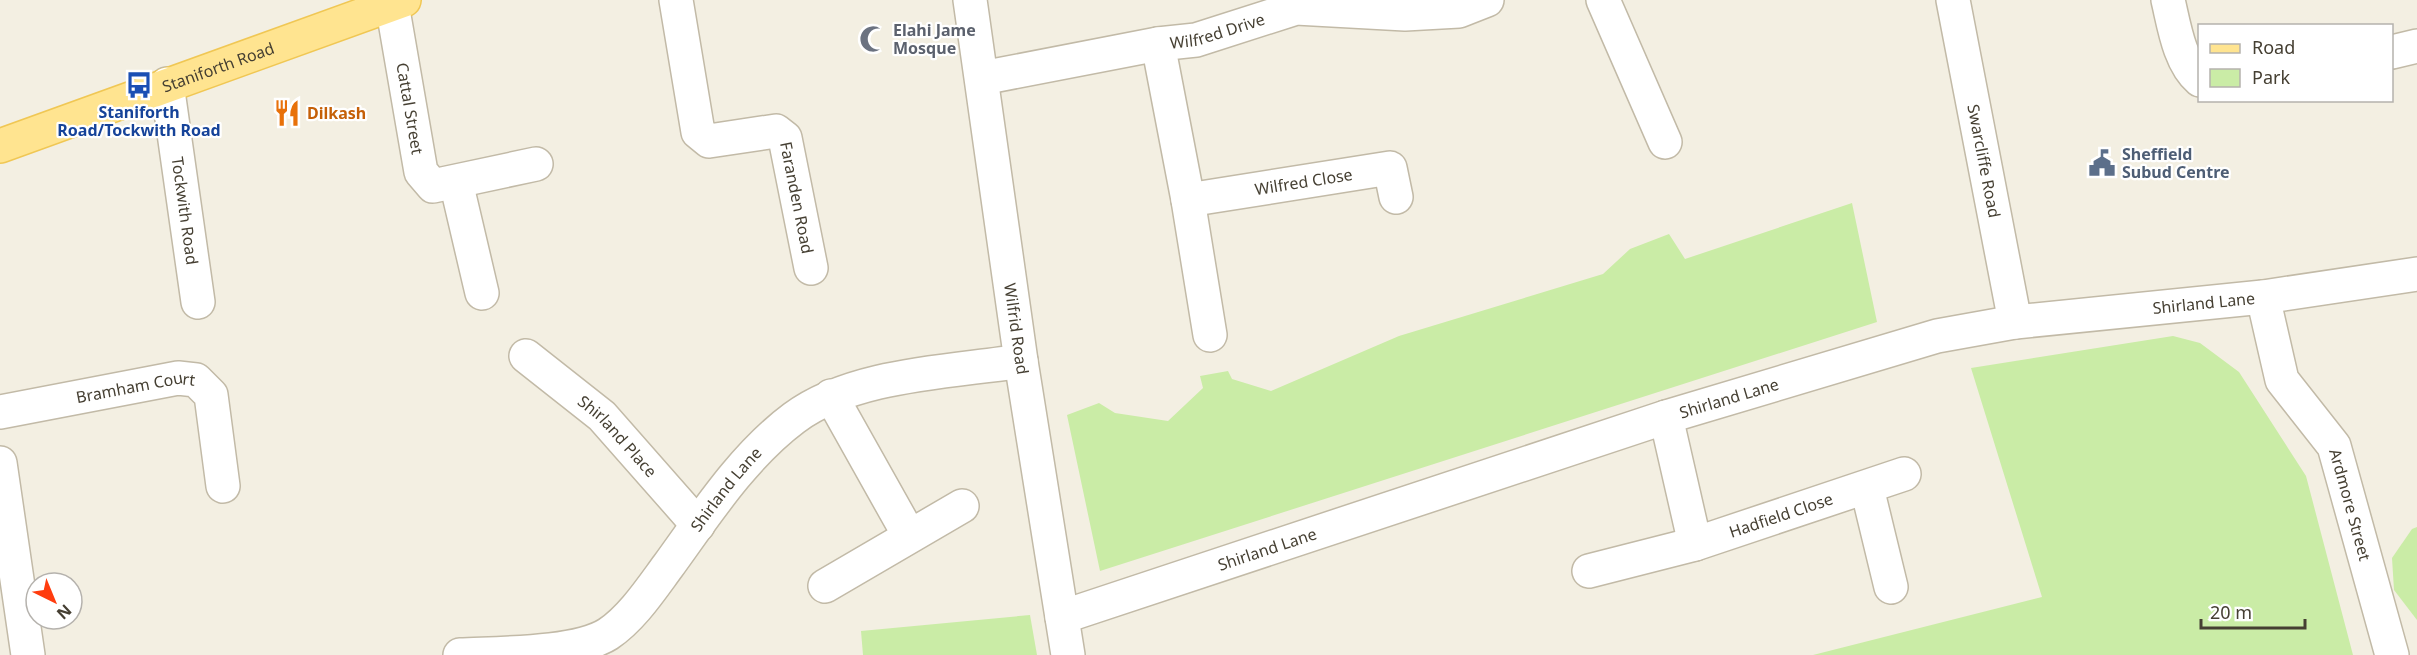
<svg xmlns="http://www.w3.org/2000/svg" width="2417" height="655" font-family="'Noto Sans',sans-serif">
	<rect width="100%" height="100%" fill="#f3efe2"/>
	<!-- green -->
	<g fill="#caeca6">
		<polygon points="1852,203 1877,322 1100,571 1067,415 1099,403 1115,413 1168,421 1203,388 1200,376 1228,371 1232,379 1271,391 1399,336 1603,274 1630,249 1669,234 1685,259"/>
		<polygon points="2173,336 2200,343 2239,372 2306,476 2353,655 1813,655 2042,597 1971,368"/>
		<polygon points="2417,527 2417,620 2394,590 2392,558 2412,529"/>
		<polygon points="1030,615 1037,655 863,655 861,631"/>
	</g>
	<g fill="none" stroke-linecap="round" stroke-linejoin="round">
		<defs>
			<g id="minor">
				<path id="s1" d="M676,0L698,132L709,141L776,131L785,138L811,268"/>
				<path id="s2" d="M970,0L1021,361L1068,655"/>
				<polyline points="1603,0 1665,142"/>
				<path id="s3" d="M1953,0L2015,322"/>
				<path d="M2168,0C2174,25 2179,62 2200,80"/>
				<path id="s4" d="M392,4L421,172L433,186L536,164"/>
				<polyline points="1158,44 1188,200 1210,335"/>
				<polyline points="2392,52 2417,46"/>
				<path id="s5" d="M982,78L1158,44L1196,40L1296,8L1405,14L1459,11L1487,0"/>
				<path id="s6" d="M167,84L198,302"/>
				<polyline points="456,182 482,293"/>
				<path id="s7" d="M1188,200L1390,168L1396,197"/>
				<path id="s8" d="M2263,297L2282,380L2334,446L2392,655"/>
				<path id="s9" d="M526,356L602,416L698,525"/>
				<polyline points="831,396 909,535"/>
				<path id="s10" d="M0,412L178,378L196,380L211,395L223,486"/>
				<polyline points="1666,417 1695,544"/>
				<polyline points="0,463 28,655"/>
				<polyline points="1867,488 1891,587"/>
				<path id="s11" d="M1589,571L1695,544L1904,474"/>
				<polyline points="825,586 962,506"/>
				<path id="s12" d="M1062,617L1666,417L1937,336L2015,322L2263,297L2417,274"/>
				<path id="s13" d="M460,655C498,653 577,654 608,634C632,618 651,589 668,566C705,515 743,456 794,418C853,374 950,372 1021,361"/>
			</g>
			<g id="major">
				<path id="s14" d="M0,146L404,0"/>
			</g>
		</defs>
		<!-- minor casing -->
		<use href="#minor" stroke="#c2baa7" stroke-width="36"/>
		<!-- major casing -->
		<use href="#major" stroke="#f0c754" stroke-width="36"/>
		<!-- minor -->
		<use href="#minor" stroke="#fff" stroke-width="33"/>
		<!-- major -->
		<use href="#major" stroke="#ffe490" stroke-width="33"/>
	</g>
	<!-- icons -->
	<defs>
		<symbol id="mosque-bare" viewBox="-9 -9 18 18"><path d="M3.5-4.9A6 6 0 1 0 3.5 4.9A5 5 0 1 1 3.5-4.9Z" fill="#6b7280" stroke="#fff" stroke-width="2.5" paint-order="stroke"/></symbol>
		<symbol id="bus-bare" viewBox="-9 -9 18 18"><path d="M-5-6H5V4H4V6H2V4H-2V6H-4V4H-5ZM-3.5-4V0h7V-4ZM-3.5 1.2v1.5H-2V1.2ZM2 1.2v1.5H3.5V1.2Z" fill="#1a4fb4" stroke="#fff" stroke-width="2.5" paint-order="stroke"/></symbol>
		<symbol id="restaurant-bare" viewBox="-9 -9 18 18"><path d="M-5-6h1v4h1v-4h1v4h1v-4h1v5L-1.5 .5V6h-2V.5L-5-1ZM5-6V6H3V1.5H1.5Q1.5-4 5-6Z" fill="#e8710a" stroke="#fff" stroke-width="2.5" paint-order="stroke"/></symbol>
		<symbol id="civic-bare" viewBox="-9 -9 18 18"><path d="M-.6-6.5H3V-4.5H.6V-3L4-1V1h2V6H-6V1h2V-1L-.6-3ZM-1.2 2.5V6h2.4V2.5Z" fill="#5c6f8a" stroke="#fff" stroke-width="2.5" paint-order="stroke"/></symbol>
	</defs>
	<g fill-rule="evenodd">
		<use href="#mosque-bare" x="854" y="20" width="38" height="38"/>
		<use href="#bus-bare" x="120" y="66" width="38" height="38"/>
		<use href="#restaurant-bare" x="268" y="94" width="38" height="38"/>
		<use href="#civic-bare" x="2083" y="144" width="38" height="38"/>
	</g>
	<g text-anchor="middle" stroke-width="4.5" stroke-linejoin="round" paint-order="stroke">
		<!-- worship labels -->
		<g font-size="16" font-weight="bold" fill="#5b616d" stroke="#fff" text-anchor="start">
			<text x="893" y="36">Elahi Jame<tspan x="893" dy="18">Mosque</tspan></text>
		</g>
		<!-- street labels -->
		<g font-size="16" fill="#453f32" stroke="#fff">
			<text dy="6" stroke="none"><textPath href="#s5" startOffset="240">Wilfred Drive</textPath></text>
			<text dy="6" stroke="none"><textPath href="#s14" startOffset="232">Staniforth Road</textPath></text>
			<text dy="6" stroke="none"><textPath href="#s4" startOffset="106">Cattal Street</textPath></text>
			<text dy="6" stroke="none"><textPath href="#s3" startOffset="164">Swarcliffe Road</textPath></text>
			<text dy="6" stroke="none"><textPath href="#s7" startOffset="117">Wilfred Close</textPath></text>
			<text dy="6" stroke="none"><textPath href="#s1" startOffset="288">Faranden Road</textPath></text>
			<text dy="6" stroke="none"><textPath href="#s6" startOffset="128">Tockwith Road</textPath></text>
			<text dy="6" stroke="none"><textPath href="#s12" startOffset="1188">Shirland Lane</textPath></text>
			<text dy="6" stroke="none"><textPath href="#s2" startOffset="332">Wilfrid Road</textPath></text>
			<text dy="6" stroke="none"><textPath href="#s10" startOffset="138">Bramham Court</textPath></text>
			<text dy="6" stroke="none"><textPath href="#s12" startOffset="702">Shirland Lane</textPath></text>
			<text dy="6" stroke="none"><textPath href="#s9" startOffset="122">Shirland Place</textPath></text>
			<text dy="6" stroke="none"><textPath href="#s13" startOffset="338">Shirland Lane</textPath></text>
			<text dy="6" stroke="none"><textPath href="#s8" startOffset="230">Ardmore Street</textPath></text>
			<text dy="6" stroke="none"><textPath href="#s11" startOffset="200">Hadfield Close</textPath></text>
			<text dy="6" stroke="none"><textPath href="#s12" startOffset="216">Shirland Lane</textPath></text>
		</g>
		<!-- transit labels -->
		<g font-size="16" font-weight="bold" fill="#164399" stroke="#fff">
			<text x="139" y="118">Staniforth<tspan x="139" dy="18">Road/Tockwith Road</tspan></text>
		</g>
		<!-- food labels -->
		<g font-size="16" font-weight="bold" fill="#c56008" stroke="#fff" text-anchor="start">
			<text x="307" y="119">Dilkash</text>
		</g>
		<!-- service labels -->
		<g font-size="16" font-weight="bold" fill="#4e5e75" stroke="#fff" text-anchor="start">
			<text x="2122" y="160">Sheffield<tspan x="2122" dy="18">Subud Centre</tspan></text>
		</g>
	</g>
	<!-- legend -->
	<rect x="2198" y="24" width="195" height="78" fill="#ffffff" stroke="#b5b2ad" stroke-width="1.5"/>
	<rect x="2210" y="44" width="30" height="9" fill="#ffe490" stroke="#b5b2ad" stroke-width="1.5"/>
	<text x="2252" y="54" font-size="18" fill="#453f32">Road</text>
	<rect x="2210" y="69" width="30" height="18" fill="#caeca6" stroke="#b5b2ad" stroke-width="1.5"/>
	<text x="2252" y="84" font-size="18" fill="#453f32">Park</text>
	<!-- north arrow -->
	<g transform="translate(54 601) rotate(137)"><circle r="28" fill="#ffffff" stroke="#b5b2ad" stroke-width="1.5"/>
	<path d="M0-4.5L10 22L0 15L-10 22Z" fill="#ff3c0e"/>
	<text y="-9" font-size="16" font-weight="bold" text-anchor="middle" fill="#453f32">N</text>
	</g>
	<!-- scale -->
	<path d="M2201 619v9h104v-9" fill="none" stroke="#453f32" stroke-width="3"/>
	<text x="2210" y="619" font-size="18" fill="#453f32" stroke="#ffffff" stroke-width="4.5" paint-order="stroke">20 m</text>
</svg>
